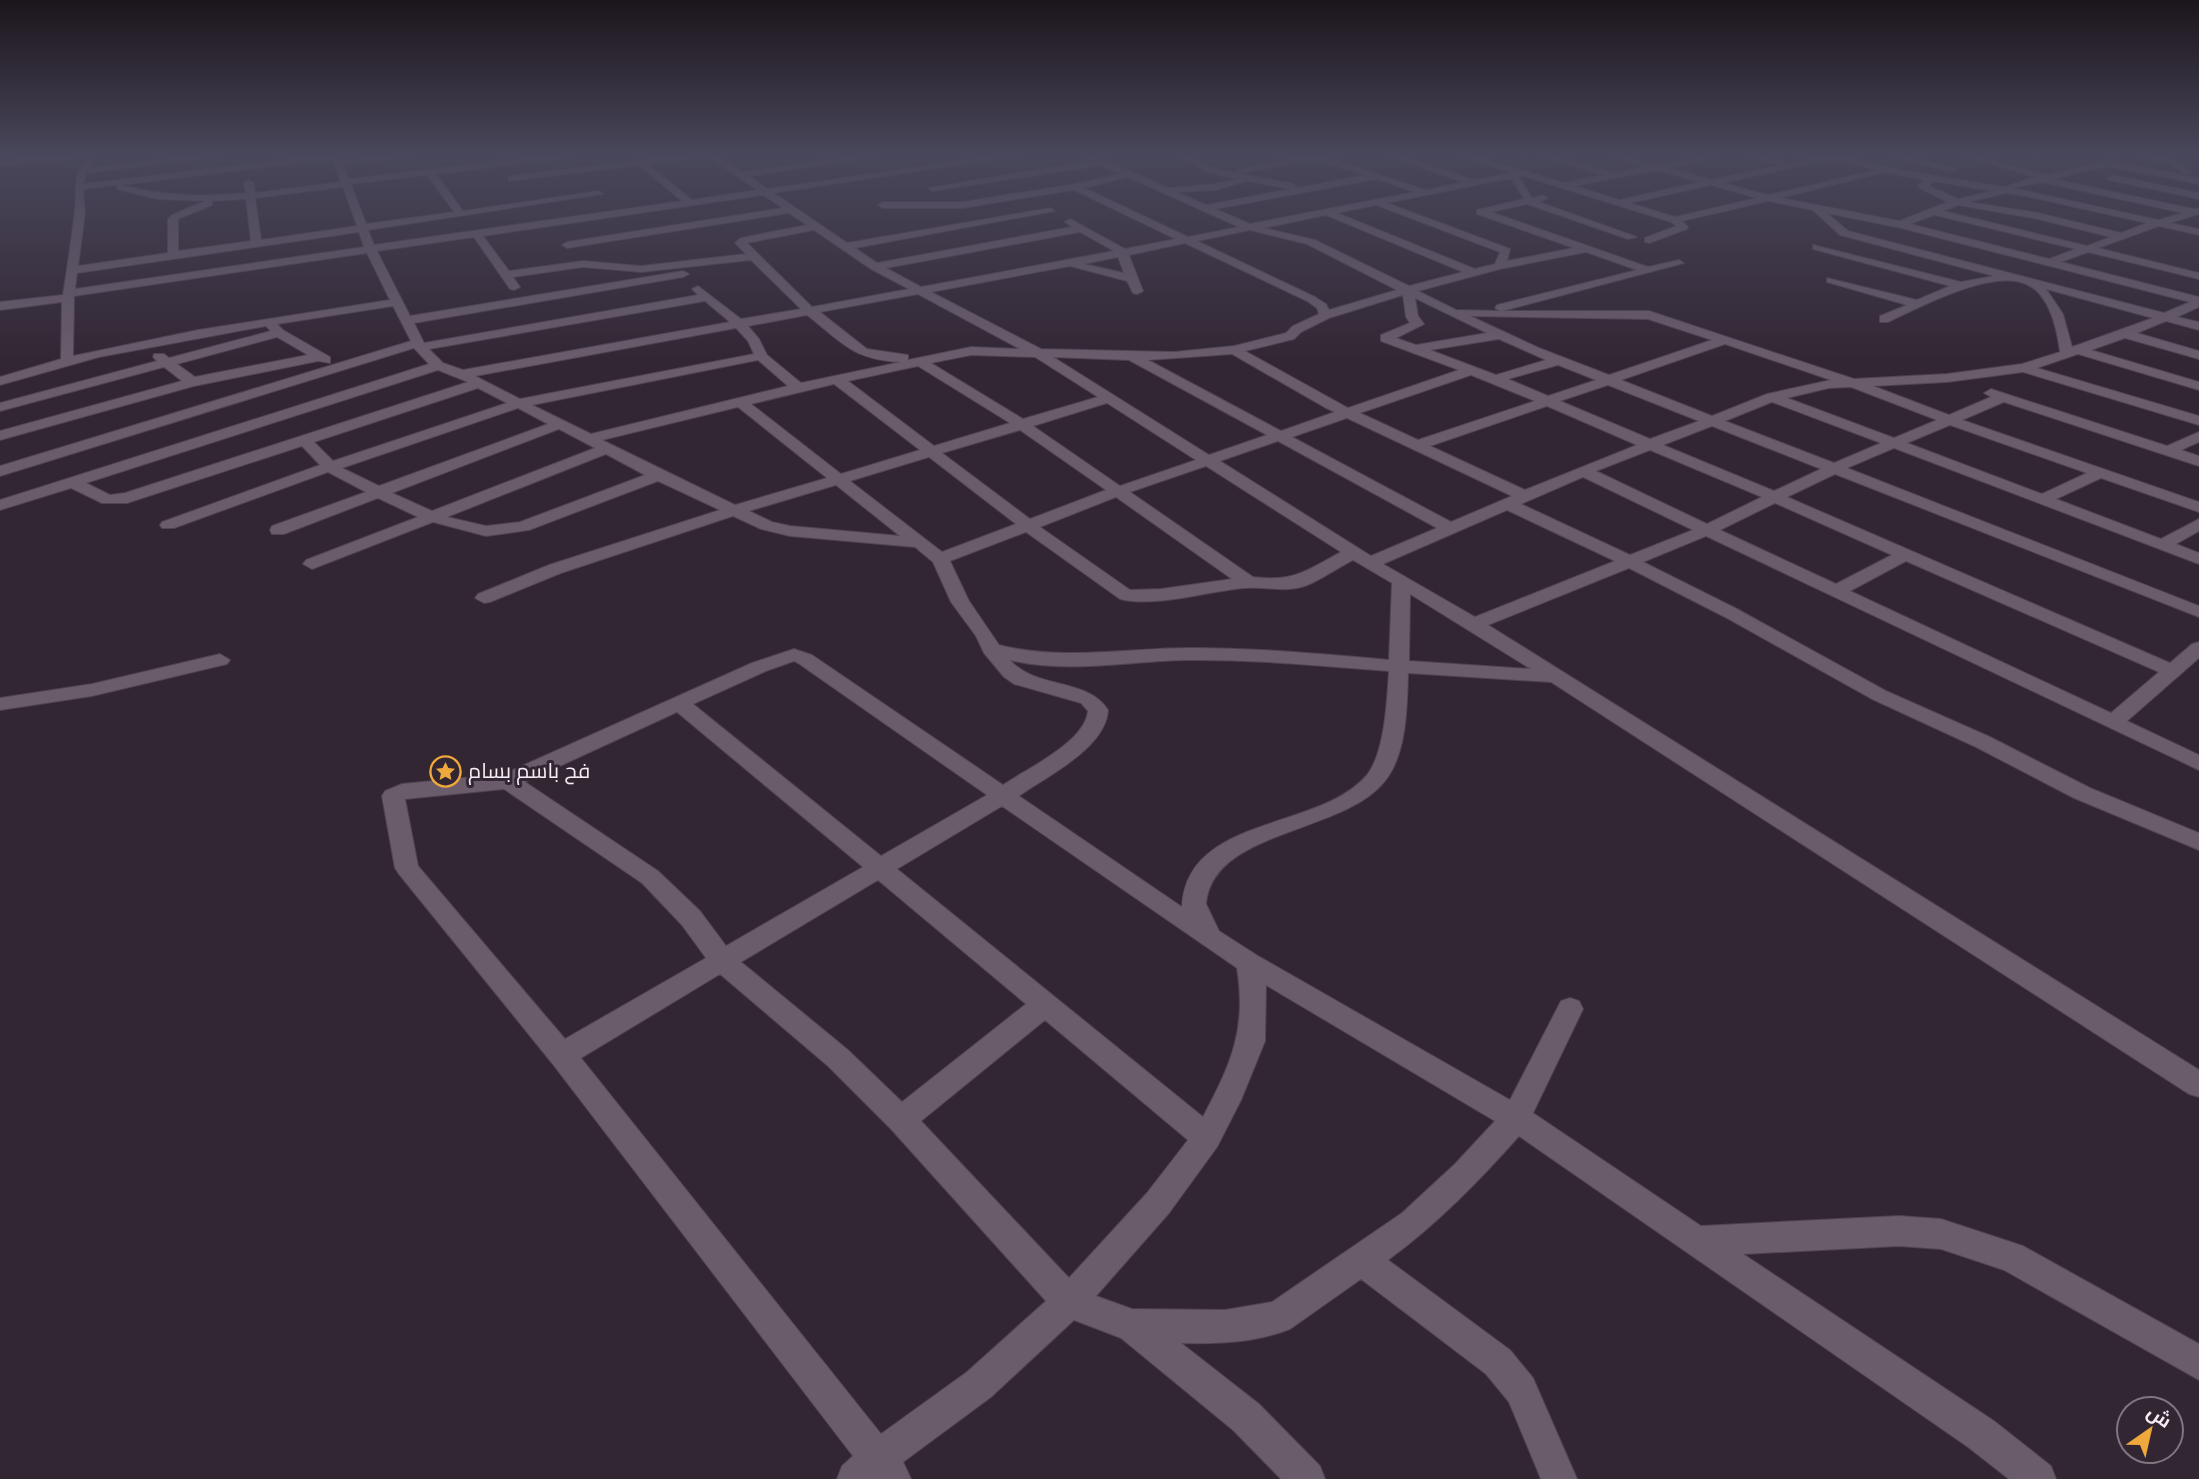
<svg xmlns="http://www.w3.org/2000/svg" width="2199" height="1479" font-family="Roboto,Cairo,sans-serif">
	<rect width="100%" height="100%" fill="#322633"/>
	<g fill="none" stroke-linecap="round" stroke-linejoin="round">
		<defs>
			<g id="minor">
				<polygon points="0,154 8,154 0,164"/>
				<path d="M88,154H96L88,168L211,154H236L86,173L83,184L329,154H338L341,160L426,154L344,165L349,179L555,154H578L574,157L436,174L463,211L598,191L603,194L368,230L374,245L682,201L639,165L509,181V177L512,176L688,154H715L742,172L871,154H892L749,176L767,189L1008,154H1028L774,193L847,243L1050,208L1055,211L855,248L877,263L1072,227L1065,222L1070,219L1125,249L1176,239L1074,190L962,208H883L878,205L883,202H962L1075,184L1120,174L1101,165L933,191L928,188L1092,161L1079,154H1090L1168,188L1215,184L1238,179L1210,173L1174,154H1184L1216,169L1293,184L1297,188L1365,175L1314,159L1240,173L1236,170L1305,154H1317L1426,190L1463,182L1382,154H1394L1474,180L1512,173L1457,154H1469L1564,183L1602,175L1535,154H1548L1614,173L1645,167L1605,154C1623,154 1637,162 1655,164C1673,166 1705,154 1727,154L1668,168L1712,180L1779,165L1741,154H1754L1788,163L1818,157L1814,154H1835L1905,171L2004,187L2035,177L1956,154H1969L2046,175L2108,160L2199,178V184L2108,166L2053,179L2194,209L2199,208V214L2170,223L2199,229V235L2159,226L2098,248L2199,273V279L2088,252L2061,262L2199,297V307L2177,317L2199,322V330L2166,321L2137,333L2199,351V359L2125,338L2091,350L2199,382V390L2078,354L2037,368L2199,416V425L2023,372L1947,382L1873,386L1949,415L1991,397L1984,393L1991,389L2167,446L2199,432V442L2181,450L2199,456V466L2004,402L1962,420L2199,502V512L2101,478L2056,499L2161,539L2199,519V531L2176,544L2199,553V564L1894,448L1847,468L2199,606V617L1835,474L1787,497L2170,663L2192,644L2199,642V658L2127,721L2199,755V770L1706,536L1643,562L1737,609L1886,691L1990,737L2090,788L2199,833V850L2074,798L1976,747L1872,699L1725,617L1629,568L1488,625L2199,1070V1097L2189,1094L1551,682L1408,673C1407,707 1407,755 1384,782C1342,834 1212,830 1206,904L1219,931L1258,956L1510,1100L1561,1001L1570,998L1579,1001L1583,1009L1533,1113L1701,1226L1899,1216L1941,1219L2023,1246L2199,1344V1380L2004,1270L1941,1249L1899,1246L1743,1254L1994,1421L2051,1466L2056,1479H2009L1968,1447L1519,1136C1478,1182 1437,1224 1388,1260L1510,1350L1533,1378L1577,1479H1541L1509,1402L1486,1374L1361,1279L1290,1329C1255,1343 1218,1344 1181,1343L1259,1404L1320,1466L1325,1479H1281L1233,1430L1121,1338L1074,1320L991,1397L903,1462L911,1479H837L842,1466L853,1456L552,1063L399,874L395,868L382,796L385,791L402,784L504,774L752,663L794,649L812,655L1003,785C1028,768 1085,742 1088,711L1081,703L1014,684L1004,677L984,653L976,636L951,602L933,562L915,547L790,536L761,529L733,516L561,573L490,602L484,603L475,598L478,594L549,565L720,510L658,481L529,530L486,536L433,522L312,569L303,564L306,560L418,517L378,498L284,534H272L270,530L272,526L366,492L328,472L174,528H162L160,525L162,522L320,465L302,446L127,503H102L71,488L0,510V500L429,364L414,348L0,476V466L411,341L393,306L277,324L283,330L330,357V363L318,361L194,386L0,440V431L182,381L164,367L0,411V403L157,361L153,357L154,354H164L169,358L271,331L266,326L99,357L0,385V377L61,359L62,302L0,310V302L63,295C67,269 71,243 74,218C79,186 69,185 88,154ZM708,156L757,190L692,200L648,164ZM332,159L341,182L255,193L254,183L249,180L244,183L246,193C202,197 163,196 121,185ZM1830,159L1877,170L1768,195L1723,183ZM1656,170L1700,182L1619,200L1575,186ZM1884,172L1924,180L1918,186L1920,188L1948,202L1899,221L1781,198ZM427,175L454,212L366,224L351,184ZM1523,176L1671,222L1676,226L1645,238V242L1649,243L1687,229L1688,227L1682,221L1768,201L1813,210L1840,235L1994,276L1961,282L1813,245V249L1950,286L1917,300L1827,278V282L1907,305L1880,316V322H1888C1920,307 1994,267 2028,285C2050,296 2057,329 2060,352L2022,364L1947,374L1854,379L1649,311H1502L1684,263L1679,260L1648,267L1491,212L1527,204L1628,239L1637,237L1539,202L1548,198L1543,195L1532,198L1519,177ZM1128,177L1239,227L1188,237L1084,188ZM1511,178L1524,199L1477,210V214L1574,248L1507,261L1510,249L1387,203ZM1376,179L1415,192L1250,224L1215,209ZM1247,181L1290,189L1206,205L1177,192L1215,190ZM1933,181L1992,191L1958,199L1929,186ZM2043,182L2046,183L2183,213L2158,220L2013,188ZM117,185V189L157,199L205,201L172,215L168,219V253L78,266L85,213L83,189ZM1711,185L1757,198L1675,217L1630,203ZM343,187L357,226L261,240L255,198ZM2006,193L2025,196L2147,223L2121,233L2038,213L1969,202ZM763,195L783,208L567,242L562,245L567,248L789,213L807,225L741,238L735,243L746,254L641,266L583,261L509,271L483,236ZM246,199L251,241L178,251V219L212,205V201ZM1376,205L1500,252L1495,264L1475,269L1337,213ZM1958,205L2038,219L2111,237L2087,246L1943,211ZM1827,213L1901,228L2190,302L2164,313L1848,231ZM1326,215L1463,272L1409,286L1315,240L1264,228ZM1934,215H1935L2076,249L2049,259L1910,224ZM814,230L871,269L909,289L812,307L747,243ZM1250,230L1307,244L1397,290L1329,310L1326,304L1315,297L1197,241ZM359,232L364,247L75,289L77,273ZM1080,232L1114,251L921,287L886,268ZM474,237L510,289L514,290L520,287L513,277L583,267L641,272L751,260L801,309L741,319L698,286L692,289L698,295L424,343L414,323L683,277L689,274L683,271L410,316L377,251ZM1185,243L1307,301L1317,308L1319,314L1293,326L1286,333L1234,346L1174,352L1041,349L931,292L1070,266L1127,281L1133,293L1137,294L1143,291L1129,255ZM1586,252L1637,270L1497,305L1495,308L1500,311L1456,310L1418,291L1500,269ZM367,253L390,300L198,330L73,356L74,296ZM1118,257L1124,273L1084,264ZM2046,289L2153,318L2072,347L2063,314ZM918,294L1020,349L971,347L908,360V355L867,349L820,312ZM1403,295L1406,317L1410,323L1381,335V341L1459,370L1348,408L1245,351L1294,339L1301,332L1329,318ZM1415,298L1487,333L1416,345L1396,338L1424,324L1418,316ZM705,301L730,322L463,370L443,363L429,349ZM807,315C843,343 853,360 901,362L801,383L767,355L759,339L748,326ZM1470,316L1648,319L1712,340L1609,375L1539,348ZM736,328L748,341L754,354L520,399L475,376ZM277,337L308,355L195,377L177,364ZM1499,339L1546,360L1496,375L1430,350ZM1725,344L1831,380L1767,394L1712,416L1621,380ZM1232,354L1326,408L1335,412L1281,431L1148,360ZM971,355L1035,357L1098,397L1023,419L931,363ZM1053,357L1129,360L1267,435L1209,455ZM758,360L788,386L591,434L532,405ZM1558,365L1596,380L1548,396L1508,379ZM918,366L1010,423L934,446L848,381ZM438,370L468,382L125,493L110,495L86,483ZM1471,375L1535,401L1418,440L1360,413ZM834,384L920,450L841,474L751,404ZM1608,385L1699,421L1650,439L1560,401ZM1851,387L1937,420L1894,438L1787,398L1829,388ZM478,388L507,403L333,461L314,442ZM1772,402L1881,443L1834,463L1725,421ZM1107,403L1196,460L1120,486L1033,426ZM1547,406L1637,445L1525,490L1430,446ZM738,407L827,478L735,505L602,440ZM518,408L548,424L379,486L342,468ZM1347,418L1512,496L1451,522L1292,437ZM1950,425L2087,473L2042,494L1907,443ZM1712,426L1821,469L1774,491L1663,445ZM559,429L595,448L432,511L392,493ZM1020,430L1106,490L1030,519L942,453ZM1278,441L1437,528L1371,556L1220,461ZM1650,450L1762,497L1707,524L1596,471ZM606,454L645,475L520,522L486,526L447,517ZM929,457L1016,524L942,552L850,481ZM1206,466L1341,552C1306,571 1294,582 1253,577L1130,492ZM1583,477L1693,530L1630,555L1521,504ZM836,485L900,536L790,526L772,522L749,511ZM1116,497L1232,579L1161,589L1130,590L1040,527ZM1775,503L1892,555L1836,584L1720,530ZM1507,510L1615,561L1475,617L1383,564ZM1026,532L1120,599C1156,608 1207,591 1245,588C1265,586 1285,593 1305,586C1321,580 1337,568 1353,560L1392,583L1389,660C1324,654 1257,648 1191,648C1127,648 1062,661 999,645L969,601L950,561ZM1906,561L2159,672L2111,713L1850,591ZM1410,594L1531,669L1409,661ZM1010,660C1067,674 1129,661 1186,660C1254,659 1322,666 1389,671C1387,700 1385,752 1367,775C1320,831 1186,815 1182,907L1019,796C1047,776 1106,748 1108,710C1086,677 1036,690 1010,660ZM794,661L798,663L987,795L881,856L693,704L766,671ZM677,712L863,867L726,946L700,911L658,871L525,782ZM504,789L642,883L682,925L706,958L565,1039L418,866L405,799ZM1002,806L1237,968C1247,1029 1231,1064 1203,1117L897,869ZM878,880L1026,1004L902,1102L848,1050L741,962ZM720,974L828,1066L891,1129L1046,1301L967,1372L881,1434L581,1058ZM1266,985L1495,1121L1455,1164L1402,1213L1272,1302L1225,1310L1132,1309L1096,1296L1169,1213L1217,1147L1241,1100L1265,1041ZM1045,1020L1188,1140L1147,1193L1069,1278L921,1121Z"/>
				<polygon points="1879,154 1894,154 1957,169 1953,172"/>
				<polygon points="2124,154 2169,157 2192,172 2185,174 2164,161"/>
				<polygon points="2112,175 2199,193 2199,199 2109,180 2107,178"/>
				<polygon points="220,654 230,660 227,664 92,696 0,710 0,698 92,684"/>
			</g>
			<polygon id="tertiary" points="62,154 95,154 90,157 0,166 0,160"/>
		</defs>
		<!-- minor casing -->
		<use href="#minor" stroke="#4f4450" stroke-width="2"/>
		<!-- tertiary casing -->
		<use href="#tertiary" stroke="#4f4450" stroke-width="2"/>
		<!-- minor -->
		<use href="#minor" fill="#6a5c6b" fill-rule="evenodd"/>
		<!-- tertiary -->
		<use href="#tertiary" fill="#6a5c6b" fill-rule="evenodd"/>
	</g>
	<!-- sky -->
	<linearGradient id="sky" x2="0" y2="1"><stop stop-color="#1c151c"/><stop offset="0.43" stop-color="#49475b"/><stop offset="1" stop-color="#49475b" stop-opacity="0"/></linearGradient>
	<rect width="2199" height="361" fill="url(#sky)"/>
	<!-- icons -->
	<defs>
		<symbol id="sight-ring" viewBox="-11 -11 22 22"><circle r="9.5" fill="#322633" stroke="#eea83c" stroke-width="1.5"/><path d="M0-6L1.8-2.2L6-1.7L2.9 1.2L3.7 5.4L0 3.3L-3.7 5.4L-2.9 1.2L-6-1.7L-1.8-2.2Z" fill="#eea83c"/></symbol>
	</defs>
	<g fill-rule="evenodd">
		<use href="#sight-ring" x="428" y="754" width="35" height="35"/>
	</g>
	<g text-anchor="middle" stroke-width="6" stroke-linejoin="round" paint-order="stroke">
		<!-- poi labels -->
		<g font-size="21" fill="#f5edf6" stroke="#322633" text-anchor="start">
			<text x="468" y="778">فح باسم بسام</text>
		</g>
	</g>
	<!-- north arrow -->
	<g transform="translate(2150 1430) rotate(34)"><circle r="33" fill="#322633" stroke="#807681" stroke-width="2"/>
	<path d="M0-5L12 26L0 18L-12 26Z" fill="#eea83c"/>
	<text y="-10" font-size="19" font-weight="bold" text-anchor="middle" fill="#f5edf6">ش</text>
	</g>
</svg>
